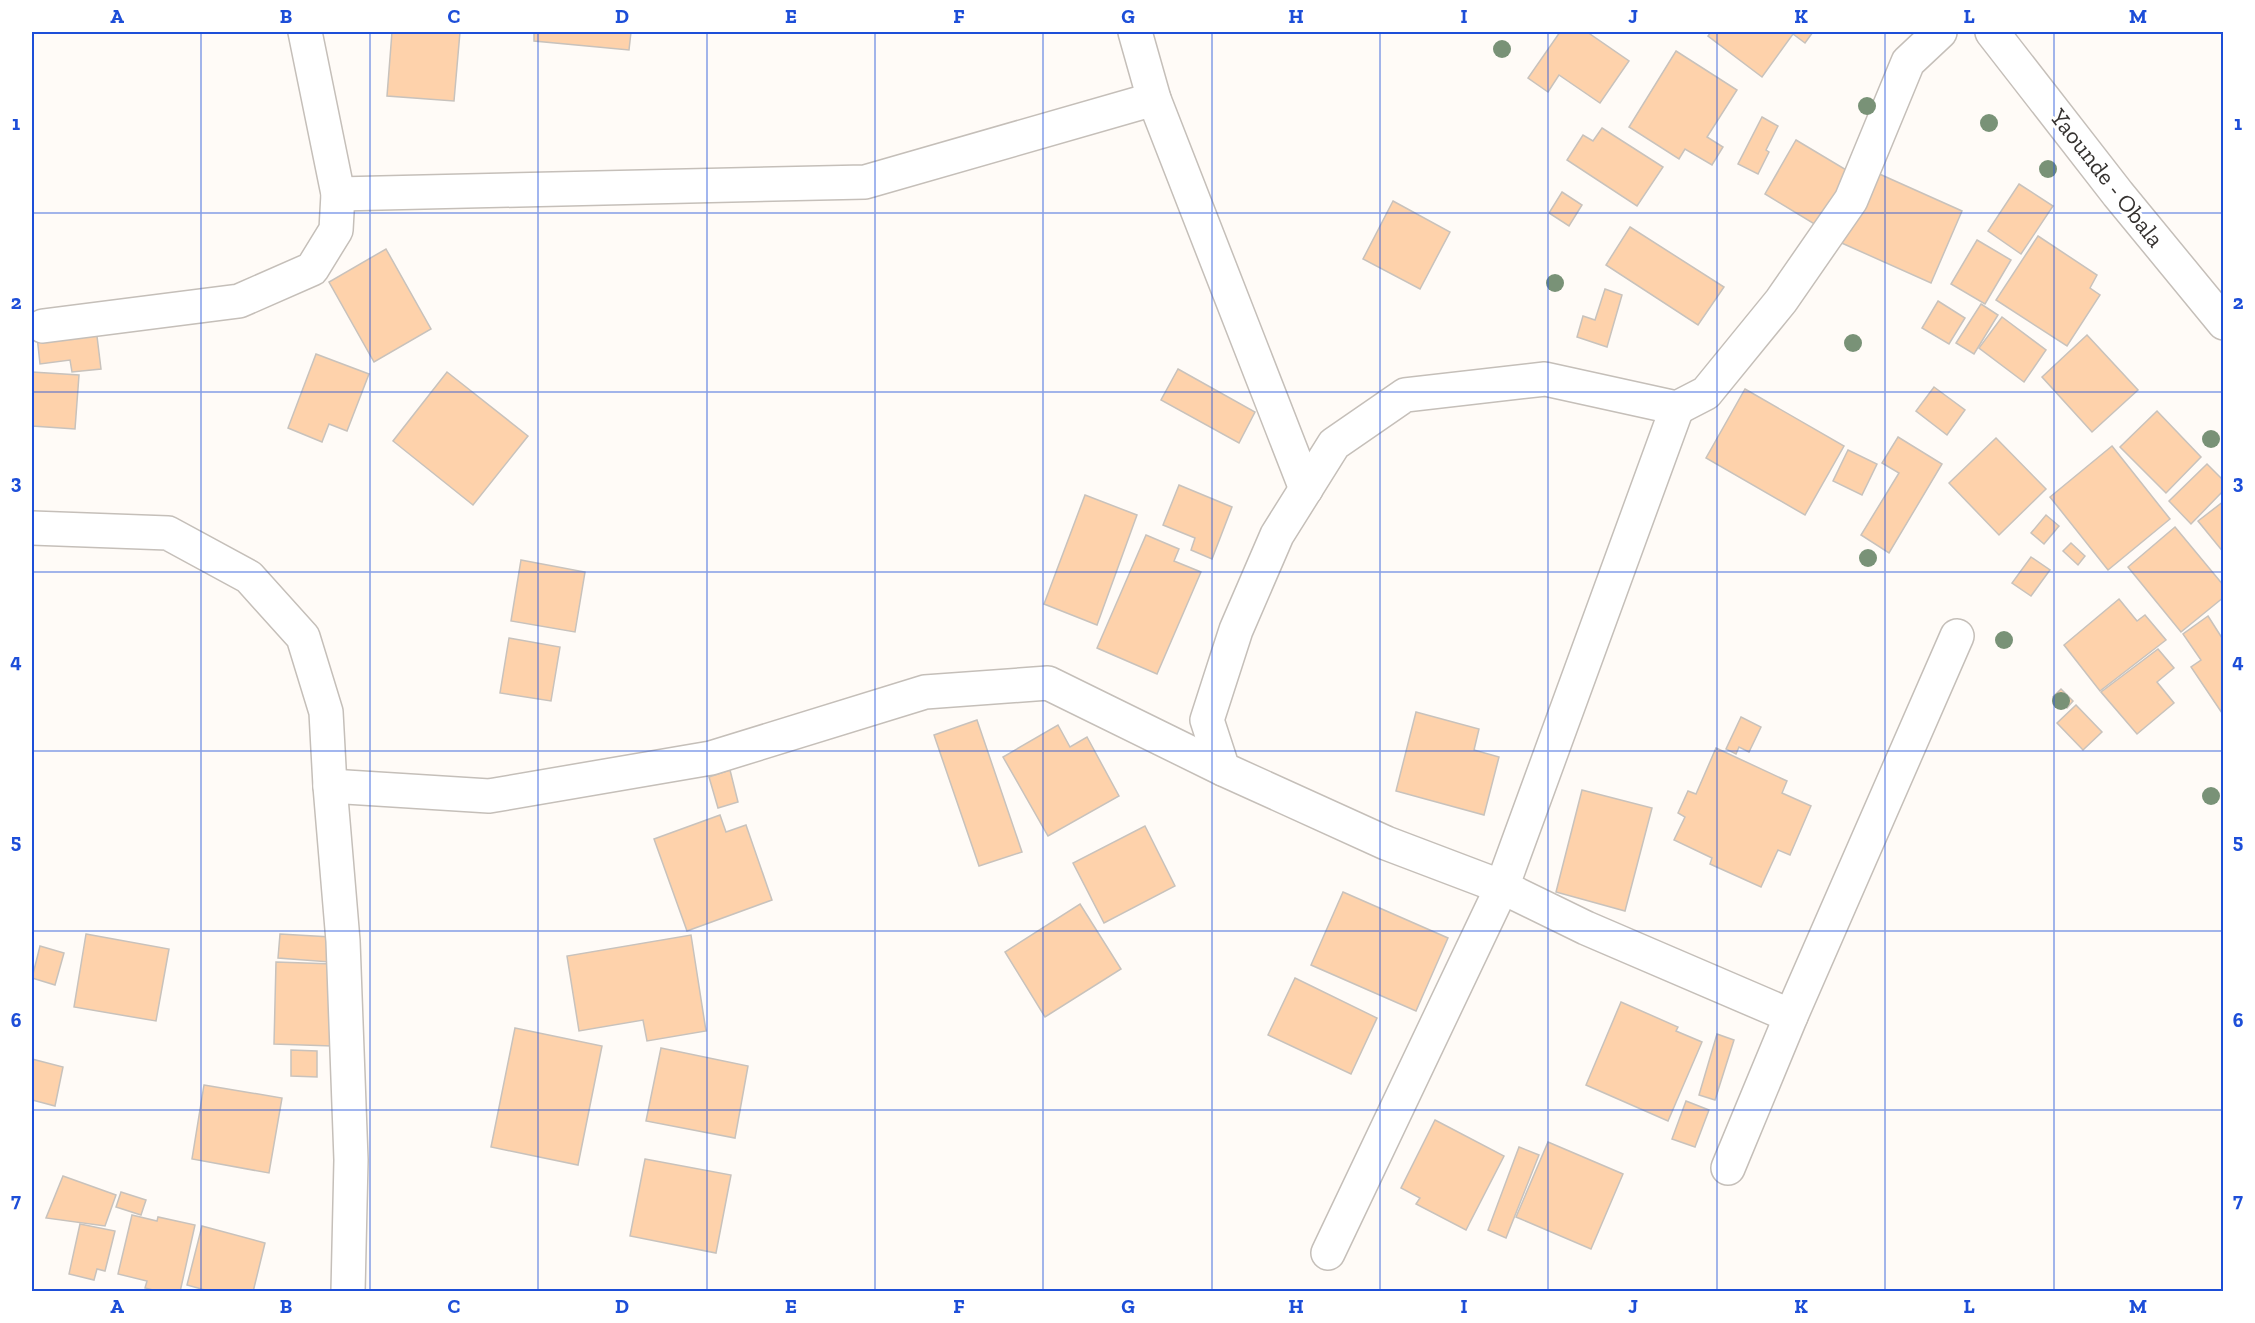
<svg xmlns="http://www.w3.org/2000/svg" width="2255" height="1323" font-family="'Zilla Slab',serif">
	<rect width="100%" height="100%" fill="#fffbf7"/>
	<!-- building -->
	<g fill="#fed2ab" stroke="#c8c2bc" stroke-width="1.5">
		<polygon points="392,32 460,32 454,101 387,96"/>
		<polygon points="534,32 631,32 629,50 534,41"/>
		<polygon points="1560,32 1587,32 1629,61 1600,103 1559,75 1548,92 1528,78"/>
		<polygon points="1711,32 1813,32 1805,43 1793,34 1762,77 1708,36"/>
		<polygon points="1676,51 1737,90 1707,137 1723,147 1712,165 1685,149 1679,159 1629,127"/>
		<polygon points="1762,117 1778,126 1766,150 1769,152 1758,174 1738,164"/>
		<polygon points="1602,128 1663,167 1637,206 1567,160 1583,135 1593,141"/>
		<polygon points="1796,140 1853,174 1821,228 1765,194"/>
		<polygon points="1866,168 1962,211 1931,283 1835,240"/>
		<polygon points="2019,184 2053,206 2021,254 1988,231"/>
		<polygon points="1562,192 1582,205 1569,226 1549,213"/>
		<polygon points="1393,201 1450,232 1420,289 1363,259"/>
		<polygon points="1630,227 1724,287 1698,325 1606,265"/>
		<polygon points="2038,236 2097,275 2090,288 2100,295 2067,346 1996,300"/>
		<polygon points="1977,240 2011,260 1985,304 1951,284"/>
		<polygon points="386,249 431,329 374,362 329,282"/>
		<polygon points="1605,289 1622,295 1607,347 1577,337 1583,316 1595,320"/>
		<polygon points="1938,301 1965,318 1949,344 1922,328"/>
		<polygon points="1981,304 1998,315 1974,354 1956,343"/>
		<polygon points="2002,317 2046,350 2024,382 1979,348"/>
		<polygon points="96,328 101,369 72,372 70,360 40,364 37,336"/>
		<polygon points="2087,335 2138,390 2092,432 2042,377"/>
		<polygon points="316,354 369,374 347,431 329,424 322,442 288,428"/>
		<polygon points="1178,369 1255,412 1239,443 1161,400"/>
		<polygon points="32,372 79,375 75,429 32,426"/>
		<polygon points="447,372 528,436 473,505 393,441"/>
		<polygon points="1934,387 1965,410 1947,435 1916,411"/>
		<polygon points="1745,389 1844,446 1805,515 1706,458"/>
		<polygon points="2157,411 2201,457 2166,493 2120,447"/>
		<polygon points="1898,437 1942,464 1889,553 1861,535 1899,473 1882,463"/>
		<polygon points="1996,438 2046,489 1999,535 1949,483"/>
		<polygon points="2112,446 2170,519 2108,570 2050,497"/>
		<polygon points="1848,450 1877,464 1862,495 1833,481"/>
		<polygon points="2207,464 2224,481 2224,490 2191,524 2169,501"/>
		<polygon points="1179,485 1232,507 1212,559 1191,550 1195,538 1163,525"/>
		<polygon points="1085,495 1137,515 1097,625 1044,604"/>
		<polygon points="2224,501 2224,553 2198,521"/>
		<polygon points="2046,515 2059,526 2044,544 2031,533"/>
		<polygon points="2175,527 2224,586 2224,597 2181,632 2128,567"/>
		<polygon points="1146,535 1179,549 1174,561 1201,572 1157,674 1097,648"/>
		<polygon points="2071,543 2085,556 2078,565 2063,551"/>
		<polygon points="2031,557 2050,570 2031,596 2012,583"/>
		<polygon points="521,560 585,572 575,632 511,621"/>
		<polygon points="2119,599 2137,621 2145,615 2166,640 2100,691 2064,645"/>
		<polygon points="2208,616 2222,638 2224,637 2224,716 2191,667 2201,660 2183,634"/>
		<polygon points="509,638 560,647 551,701 500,693"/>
		<polygon points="2158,649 2174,668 2157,682 2174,703 2137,734 2101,692"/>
		<polygon points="2061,689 2073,701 2067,708 2053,697"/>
		<polygon points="2076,705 2102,732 2083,750 2057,723"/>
		<polygon points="1416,712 1479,729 1474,750 1499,757 1484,815 1396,791"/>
		<polygon points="1741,717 1761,727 1749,752 1739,747 1736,754 1726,749"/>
		<polygon points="977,720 1022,852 979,866 934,735"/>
		<polygon points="1058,725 1070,747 1087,737 1119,796 1048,836 1003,757"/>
		<polygon points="1716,748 1787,781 1782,793 1811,806 1790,855 1778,850 1761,887 1710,864 1712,858 1674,840 1685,817 1678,813 1688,791 1696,794"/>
		<polygon points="730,770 738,802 718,808 709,777"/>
		<polygon points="1582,790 1652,808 1625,911 1556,892"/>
		<polygon points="720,815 726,832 746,825 772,900 687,931 654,839"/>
		<polygon points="1145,826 1175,886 1104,923 1073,863"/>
		<polygon points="1343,892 1448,938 1416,1011 1311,965"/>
		<polygon points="1080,904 1121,969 1045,1017 1005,952"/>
		<polygon points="86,934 169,949 156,1021 74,1007"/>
		<polygon points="280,934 331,937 330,962 278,958"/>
		<polygon points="691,935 706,1031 647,1041 643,1020 579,1031 567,956"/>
		<polygon points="40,946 64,953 55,985 32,978"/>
		<polygon points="276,962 333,964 332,1046 274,1044"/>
		<polygon points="1295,978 1377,1018 1351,1074 1268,1035"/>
		<polygon points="1621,1002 1678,1027 1676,1031 1702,1042 1668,1121 1586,1085"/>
		<polygon points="515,1028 602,1046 578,1165 491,1147"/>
		<polygon points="1717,1034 1734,1040 1715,1100 1699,1095"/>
		<polygon points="661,1048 748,1066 735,1138 646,1121"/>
		<polygon points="291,1050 317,1051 317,1077 291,1076"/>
		<polygon points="32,1059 63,1067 55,1106 32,1100"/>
		<polygon points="204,1085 282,1098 269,1173 192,1159"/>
		<polygon points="1686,1101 1709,1110 1695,1147 1672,1139"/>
		<polygon points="1435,1120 1504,1156 1466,1230 1416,1204 1420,1198 1401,1188"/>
		<polygon points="1548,1142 1623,1174 1591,1249 1516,1217"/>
		<polygon points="1519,1147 1539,1155 1506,1238 1488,1230"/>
		<polygon points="645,1159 731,1175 716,1253 630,1236"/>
		<polygon points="63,1176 116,1195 105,1226 46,1218"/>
		<polygon points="121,1192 146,1200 141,1215 116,1207"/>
		<polygon points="132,1215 157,1221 158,1217 195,1225 180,1292 161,1292 145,1288 147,1281 118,1274"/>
		<polygon points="80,1224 115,1231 105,1271 97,1269 94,1280 69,1274"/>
		<polygon points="202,1226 265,1243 253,1292 212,1292 187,1285"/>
	</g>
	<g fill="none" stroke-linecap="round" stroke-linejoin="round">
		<defs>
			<g id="street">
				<polyline points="1135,32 1154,99 1306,489"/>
				<polyline points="338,194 865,182 1154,99"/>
				<polyline points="43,326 239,301 312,269 336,230 338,194 305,32"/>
				<polyline points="32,528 168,533 249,577 303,637 326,712 330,786 343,941 351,1160 348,1292"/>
				<polyline points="330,786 489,796 711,758 925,692 1048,683 1223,769"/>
				<polyline points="1791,1016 1586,928 1502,887 1386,843 1223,769 1207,720 1236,630 1277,535 1334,444 1405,395 1545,379 1677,408 1706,393 1781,301 1851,200 1908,62 1940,32"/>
				<polyline points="1728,1168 1791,1016 1957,636"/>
				<polyline points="1328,1253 1502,887 1677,408"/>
			</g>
			<polyline id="highway" points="1992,32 2118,194 2224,323"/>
		</defs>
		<!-- street casing -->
		<use href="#street" stroke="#c5bfb9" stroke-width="36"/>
		<!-- highway casing -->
		<use href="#highway" stroke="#c5bfb9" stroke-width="36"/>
		<!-- street -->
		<use href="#street" stroke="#fff" stroke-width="33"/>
		<!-- highway -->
		<use href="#highway" stroke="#fff" stroke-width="33"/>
	</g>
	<!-- trees -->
	<g fill="#799277">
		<circle cx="1502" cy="49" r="9"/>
		<circle cx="1867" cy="106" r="9"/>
		<circle cx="1989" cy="123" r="9"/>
		<circle cx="2048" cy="169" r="9"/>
		<circle cx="1555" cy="283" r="9"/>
		<circle cx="1853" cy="343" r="9"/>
		<circle cx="2211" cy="439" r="9"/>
		<circle cx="1868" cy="558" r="9"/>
		<circle cx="2004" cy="640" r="9"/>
		<circle cx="2061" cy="701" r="9"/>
		<circle cx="2211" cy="796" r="9"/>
	</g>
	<!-- grid -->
	<path fill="none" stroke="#1d4ed8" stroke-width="1.5" stroke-opacity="0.55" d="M201,32V1292M370,32V1292M538,32V1292M707,32V1292M875,32V1292M1043,32V1292M1212,32V1292M1380,32V1292M1548,32V1292M1717,32V1292M1885,32V1292M2054,32V1292M32,213H2224M32,392H2224M32,572H2224M32,751H2224M32,931H2224M32,1110H2224"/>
	<g text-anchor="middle" stroke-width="6" stroke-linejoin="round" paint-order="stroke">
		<!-- street labels -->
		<g font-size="24" fill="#353230" stroke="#fff">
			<text transform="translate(2107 178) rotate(52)" y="8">Yaounde - Obala</text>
		</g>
	</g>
	<!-- border -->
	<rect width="2255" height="1323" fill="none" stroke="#ffffff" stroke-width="66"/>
	<rect x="33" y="33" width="2189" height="1257" fill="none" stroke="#1d4ed8" stroke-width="2"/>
	<g font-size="20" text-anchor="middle" font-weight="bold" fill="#1d4ed8">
		<text x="117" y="23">A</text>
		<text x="286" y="23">B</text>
		<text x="454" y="23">C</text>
		<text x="622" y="23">D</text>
		<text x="791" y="23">E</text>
		<text x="959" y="23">F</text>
		<text x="1128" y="23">G</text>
		<text x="1296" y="23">H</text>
		<text x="1464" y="23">I</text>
		<text x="1633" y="23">J</text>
		<text x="1801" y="23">K</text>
		<text x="1969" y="23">L</text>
		<text x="2138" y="23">M</text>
		<text x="16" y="130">1</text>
		<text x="2238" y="130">1</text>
		<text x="16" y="309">2</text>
		<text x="2238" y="309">2</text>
		<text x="16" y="489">3</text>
		<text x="2238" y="489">3</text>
		<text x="16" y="668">4</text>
		<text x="2238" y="668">4</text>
		<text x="16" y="848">5</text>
		<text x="2238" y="848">5</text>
		<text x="16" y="1027">6</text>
		<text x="2238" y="1027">6</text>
		<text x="16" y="1207">7</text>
		<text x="2238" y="1207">7</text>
		<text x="117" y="1313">A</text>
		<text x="286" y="1313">B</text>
		<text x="454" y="1313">C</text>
		<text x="622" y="1313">D</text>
		<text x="791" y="1313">E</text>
		<text x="959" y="1313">F</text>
		<text x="1128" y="1313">G</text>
		<text x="1296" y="1313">H</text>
		<text x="1464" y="1313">I</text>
		<text x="1633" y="1313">J</text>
		<text x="1801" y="1313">K</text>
		<text x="1969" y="1313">L</text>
		<text x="2138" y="1313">M</text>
	</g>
</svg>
